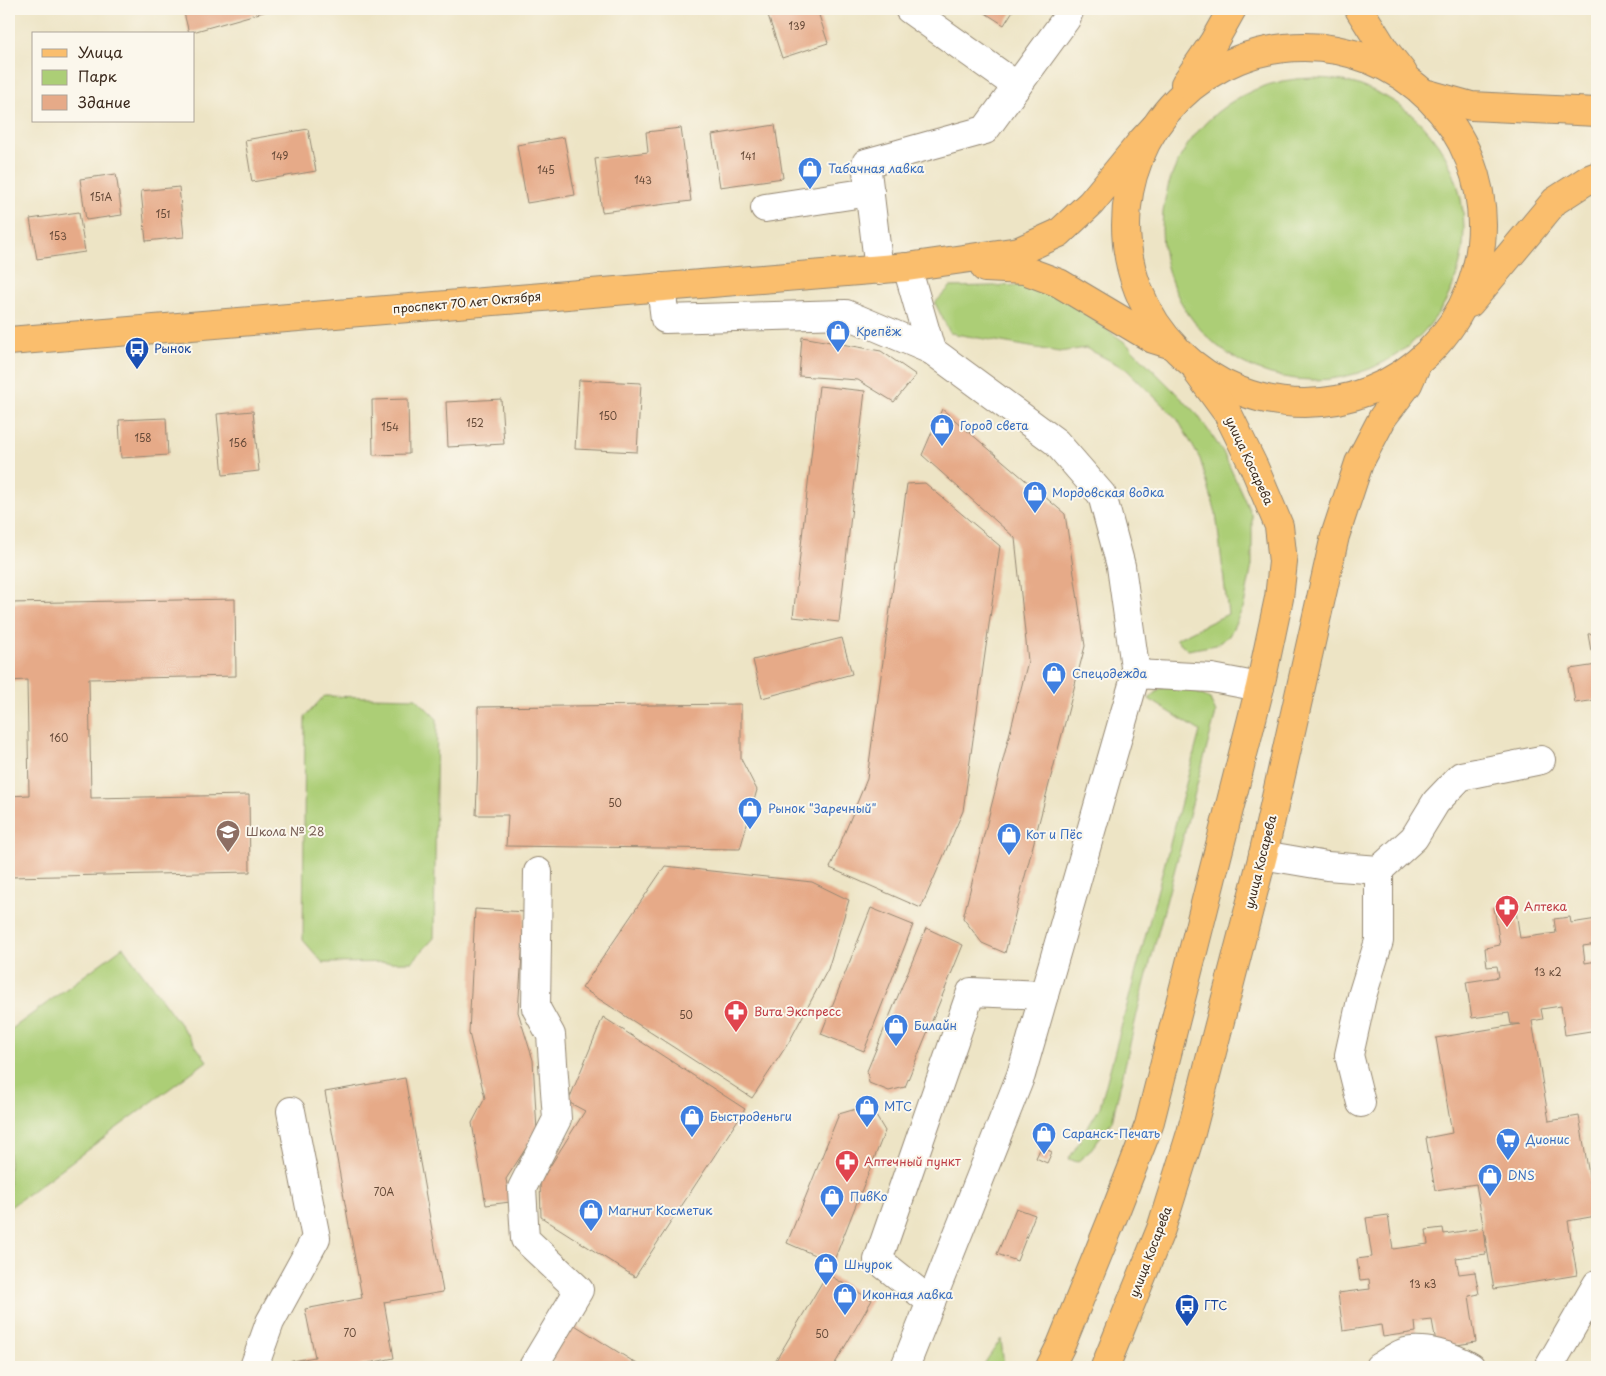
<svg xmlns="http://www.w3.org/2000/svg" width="1606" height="1376" font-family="'Playpen Sans',sans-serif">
	<rect width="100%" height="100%" fill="#fbf7ec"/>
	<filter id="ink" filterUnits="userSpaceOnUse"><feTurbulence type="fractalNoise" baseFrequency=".02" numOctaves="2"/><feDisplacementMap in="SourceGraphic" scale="10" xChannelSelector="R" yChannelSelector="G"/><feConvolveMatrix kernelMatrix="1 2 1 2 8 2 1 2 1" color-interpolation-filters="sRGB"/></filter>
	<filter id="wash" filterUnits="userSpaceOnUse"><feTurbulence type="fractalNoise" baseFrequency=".0096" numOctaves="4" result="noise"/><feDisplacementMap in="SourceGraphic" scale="20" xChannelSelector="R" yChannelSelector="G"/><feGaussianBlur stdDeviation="1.12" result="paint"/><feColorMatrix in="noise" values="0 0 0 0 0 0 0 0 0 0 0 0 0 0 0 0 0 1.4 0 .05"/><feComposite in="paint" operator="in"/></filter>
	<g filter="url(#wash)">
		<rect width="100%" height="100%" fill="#ede4c5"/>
		<!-- green -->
		<g fill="#acce76" stroke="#747c4a">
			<circle cx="1313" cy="229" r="151"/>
			<polygon points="1030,285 1060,296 1126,343 1197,414 1223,452 1252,516 1252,565 1244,606 1229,636 1216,645 1188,650 1176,639 1228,614 1216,513 1200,459 1178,420 1126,369 1086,348 1059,352 950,333 935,303 950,287"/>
			<polygon points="1184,686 1210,699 1216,713 1140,1001 1112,1121 1089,1152 1077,1162 1069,1159 1100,1107 1200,731 1149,699 1161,688"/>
			<polygon points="324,696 416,698 437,719 434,938 412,962 323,963 303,940 305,717"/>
			<polygon points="123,947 207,1061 9,1208 9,1031"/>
			<polygon points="1001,1339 1004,1367 982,1367"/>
		</g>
		<g id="blocks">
			<!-- building -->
			<g fill="#e6aa88">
				<polygon points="183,9 274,9 189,33"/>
				<polygon points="766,9 817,9 828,43 782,58"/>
				<polygon points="979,9 1014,9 1004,25"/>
				<polygon points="775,125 783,178 720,187 712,135"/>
				<polygon points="681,128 691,201 602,212 595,159 648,152 646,132"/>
				<polygon points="308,129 316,171 252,182 245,140"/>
				<polygon points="564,137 575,195 527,203 517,145"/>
				<polygon points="116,174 122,215 86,220 80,179"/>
				<polygon points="179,187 184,237 146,241 141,191"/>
				<polygon points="79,212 85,252 37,259 30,219"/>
				<polygon points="802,337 881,351 916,375 894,402 858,380 799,376"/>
				<polygon points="579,380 641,383 637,452 575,449"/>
				<polygon points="819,386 865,391 839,622 793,617"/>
				<polygon points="408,399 409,454 373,455 372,400"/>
				<polygon points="501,399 504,444 448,447 446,402"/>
				<polygon points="942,409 1065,514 1085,646 1005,953 982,943 963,918 1028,661 1015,538 922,455"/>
				<polygon points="253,411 259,471 223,475 217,414"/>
				<polygon points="166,418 168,455 121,458 119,420"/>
				<polygon points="925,483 1000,546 963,811 921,908 830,868 867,779 907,484"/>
				<polygon points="235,599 236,676 89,679 91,798 249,795 250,872 9,877 9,796 29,795 27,680 9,681 9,603"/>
				<polygon points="1597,633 1597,651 1591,651 1588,634"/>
				<polygon points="842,638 852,674 762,698 753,660"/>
				<polygon points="1597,665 1597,700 1575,703 1570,669"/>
				<polygon points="741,704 741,759 757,790 740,849 506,846 508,815 476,815 478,762 478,707"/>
				<polygon points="665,866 812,882 849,900 828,969 789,1042 752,1098 582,988"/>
				<polygon points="1515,904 1520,938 1556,933 1554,919 1570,917 1571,923 1597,919 1597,944 1583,946 1585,963 1597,961 1597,983 1595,983 1597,996 1597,1030 1565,1035 1561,1006 1541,1009 1543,1019 1532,1021 1549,1121 1579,1116 1596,1216 1568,1221 1577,1275 1494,1289 1476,1184 1435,1190 1426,1138 1452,1133 1436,1038 1520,1024 1511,1024 1509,1013 1472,1018 1466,982 1499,977 1497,966 1487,967 1485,948 1500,945 1494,907"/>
				<polygon points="871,908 913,925 864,1051 821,1034"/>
				<polygon points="475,909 525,912 518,1012 533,1060 537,1131 506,1179 510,1202 486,1205 472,1123 485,1098 469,1033"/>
				<polygon points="926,928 963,945 905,1087 889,1091 869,1083 867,1071"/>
				<polygon points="603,1017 745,1109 635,1277 541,1217 540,1182 585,1111 568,1102"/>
				<polygon points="405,1078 443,1292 384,1302 394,1358 359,1365 359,1367 288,1367 287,1362 315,1357 305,1309 362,1298 325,1092"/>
				<polygon points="856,1109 876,1116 885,1131 833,1263 787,1243 839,1114"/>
				<polygon points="1041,1147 1052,1152 1047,1163 1036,1158"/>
				<polygon points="1016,1208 1035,1215 1017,1261 997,1254"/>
				<polygon points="1388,1215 1393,1249 1428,1244 1426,1230 1443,1228 1444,1234 1483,1228 1486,1254 1456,1258 1459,1274 1475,1272 1479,1294 1469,1296 1476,1342 1437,1348 1432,1320 1415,1322 1416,1332 1383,1337 1381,1325 1343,1331 1338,1293 1370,1289 1369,1279 1360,1280 1357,1259 1372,1257 1366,1218"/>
				<polygon points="827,1274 872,1300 833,1367 772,1367"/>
				<polygon points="570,1322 642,1367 563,1367 547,1357"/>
			</g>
		</g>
	</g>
	<g filter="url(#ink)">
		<use href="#blocks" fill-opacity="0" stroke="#948772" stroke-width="1"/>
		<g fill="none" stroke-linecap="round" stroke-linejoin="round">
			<defs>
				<g id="minor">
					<polyline points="909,9 1017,86"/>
					<polyline points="765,208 870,192"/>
					<polyline points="879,270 866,163 985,130 1066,19 1070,9"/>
					<polyline points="661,287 665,319 846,314 931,350"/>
					<polyline points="1136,674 1212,678 1260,687"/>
					<polyline points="1263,855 1327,866 1379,870 1414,838 1436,802 1461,776 1541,760"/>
					<polyline points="1361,1103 1349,1055 1362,996 1379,941 1379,870"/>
					<polyline points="931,1302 878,1260 971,992 1044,995"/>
					<polyline points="254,1367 270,1322 316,1238 291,1111"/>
					<polyline points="533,1367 579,1290 525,1239 522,1188 557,1119 551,1035 536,1008 538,872"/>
					<polyline points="905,1367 1021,1075 1136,674 1121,566 1102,495 1056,442 931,350 907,267"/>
					<path d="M1379,1367C1386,1363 1395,1356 1403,1353C1421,1346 1455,1357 1471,1367"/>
					<polyline points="1549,1367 1597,1284"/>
				</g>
				<g id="major">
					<polyline points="1359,9 1384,49 1403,73"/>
					<circle cx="1304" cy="225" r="178"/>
					<polyline points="1185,84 1213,43 1232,9"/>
					<polyline points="1428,94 1471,106 1597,112"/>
					<polyline points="985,268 1024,270 1059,283 1153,339 1169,344"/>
					<polyline points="1470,303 1555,201 1589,179 1597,176"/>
					<polyline points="9,341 907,267 1019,251 1059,233 1091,203 1142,141 1155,127"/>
					<polyline points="1050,1367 1061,1345 1117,1207 1149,1125 1260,687 1279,598 1283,562 1279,526 1254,467 1228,414 1198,373"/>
					<polyline points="1105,1367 1161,1229 1191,1133 1263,855 1335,536 1359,463 1383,417 1408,384 1416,366"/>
				</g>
			</defs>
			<!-- minor casing -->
			<use href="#minor" stroke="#948772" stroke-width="30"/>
			<!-- major casing -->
			<use href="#major" stroke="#948772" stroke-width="30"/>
			<!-- minor -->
			<use href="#minor" stroke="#fff" stroke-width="28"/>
			<!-- major -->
			<use href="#major" stroke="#fabe6d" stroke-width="28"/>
		</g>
	</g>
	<!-- icons -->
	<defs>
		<symbol id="shop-pin" viewBox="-11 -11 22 30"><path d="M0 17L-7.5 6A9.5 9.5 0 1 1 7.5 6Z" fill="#3f7fe0" stroke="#fbf7ec"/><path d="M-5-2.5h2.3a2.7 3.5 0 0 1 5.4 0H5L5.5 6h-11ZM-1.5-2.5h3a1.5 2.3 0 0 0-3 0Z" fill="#fff"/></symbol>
		<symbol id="bus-pin" viewBox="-11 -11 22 30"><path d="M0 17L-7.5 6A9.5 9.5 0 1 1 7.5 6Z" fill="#1a4fb4" stroke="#fbf7ec"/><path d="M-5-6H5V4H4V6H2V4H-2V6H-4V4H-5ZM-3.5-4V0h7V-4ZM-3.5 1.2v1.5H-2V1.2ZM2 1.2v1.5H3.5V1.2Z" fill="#fff"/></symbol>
		<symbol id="school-pin" viewBox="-11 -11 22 30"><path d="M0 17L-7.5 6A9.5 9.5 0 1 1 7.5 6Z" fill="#8d6e63" stroke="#fbf7ec"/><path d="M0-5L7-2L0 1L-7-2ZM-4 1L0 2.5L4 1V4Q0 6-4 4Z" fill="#fff"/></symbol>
		<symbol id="pharmacy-pin" viewBox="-11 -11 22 30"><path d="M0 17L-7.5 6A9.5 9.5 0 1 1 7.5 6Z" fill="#e0444e" stroke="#fbf7ec"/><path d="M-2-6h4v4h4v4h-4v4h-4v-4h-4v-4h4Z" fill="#fff"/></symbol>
		<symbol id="supermarket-pin" viewBox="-11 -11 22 30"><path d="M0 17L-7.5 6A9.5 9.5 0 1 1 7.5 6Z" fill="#3f7fe0" stroke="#fbf7ec"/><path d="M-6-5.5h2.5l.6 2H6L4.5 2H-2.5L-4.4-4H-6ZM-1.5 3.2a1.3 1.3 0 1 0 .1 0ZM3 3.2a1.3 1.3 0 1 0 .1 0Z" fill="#fff"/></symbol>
	</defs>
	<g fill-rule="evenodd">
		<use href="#shop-pin" x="796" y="155" width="28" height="38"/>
		<use href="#shop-pin" x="824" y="318" width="28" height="38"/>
		<use href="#bus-pin" x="123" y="335" width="28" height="38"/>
		<use href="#shop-pin" x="928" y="412" width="28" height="38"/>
		<use href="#shop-pin" x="1021" y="479" width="28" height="38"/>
		<use href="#shop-pin" x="1040" y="660" width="28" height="38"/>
		<use href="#shop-pin" x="736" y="795" width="28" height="38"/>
		<use href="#school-pin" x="214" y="818" width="28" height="38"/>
		<use href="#shop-pin" x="995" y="821" width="28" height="38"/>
		<use href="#pharmacy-pin" x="1493" y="893" width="28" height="38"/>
		<use href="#pharmacy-pin" x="722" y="998" width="28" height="38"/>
		<use href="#shop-pin" x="882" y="1012" width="28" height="38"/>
		<use href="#shop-pin" x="853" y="1093" width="28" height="38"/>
		<use href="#shop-pin" x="678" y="1103" width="28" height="38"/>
		<use href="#shop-pin" x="1030" y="1120" width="28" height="38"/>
		<use href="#supermarket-pin" x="1494" y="1126" width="28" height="38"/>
		<use href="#pharmacy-pin" x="833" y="1148" width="28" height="38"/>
		<use href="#shop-pin" x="1476" y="1162" width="28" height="38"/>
		<use href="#shop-pin" x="818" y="1183" width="28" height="38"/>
		<use href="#shop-pin" x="577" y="1197" width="28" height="38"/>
		<use href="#shop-pin" x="812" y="1251" width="28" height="38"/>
		<use href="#shop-pin" x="831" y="1281" width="28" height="38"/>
		<use href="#bus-pin" x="1173" y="1292" width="28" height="38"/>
	</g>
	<g text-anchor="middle" stroke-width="4" stroke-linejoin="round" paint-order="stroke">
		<!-- number labels -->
		<g font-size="10" fill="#664a38">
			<text x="797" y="30">139</text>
			<text x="280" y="160">149</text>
			<text x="748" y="160">141</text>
			<text x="546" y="174">145</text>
			<text x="643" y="184">143</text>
			<text x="101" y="201">151А</text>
			<text x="163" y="218">151</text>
			<text x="58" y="240">153</text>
			<text x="608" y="420">150</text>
			<text x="475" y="427">152</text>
			<text x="390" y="431">154</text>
			<text x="143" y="442">158</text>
			<text x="238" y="447">156</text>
			<text x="59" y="742">160</text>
			<text x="615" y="807">50</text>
			<text x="1548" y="976">13 к2</text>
			<text x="686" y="1019">50</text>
			<text x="384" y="1196">70А</text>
			<text x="1423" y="1288">13 к3</text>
			<text x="350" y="1337">70</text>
			<text x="822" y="1338">50</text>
		</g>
		<!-- shop labels -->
		<g font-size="12" fill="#366cbe" stroke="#fbf7ec" text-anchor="start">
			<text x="828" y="173">Табачная лавка</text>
			<text x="856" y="336">Крепёж</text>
			<text x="960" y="430">Город света</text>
			<text x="1052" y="497">Мордовская водка</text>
			<text x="1072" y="678">Спецодежда</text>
			<text x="768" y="813">Рынок "Заречный"</text>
			<text x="1026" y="839">Кот и Пёс</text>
			<text x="914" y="1030">Билайн</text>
			<text x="884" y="1111">МТС</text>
			<text x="710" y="1121">Быстроденьги</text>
			<text x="1062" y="1138">Саранск-Печать</text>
			<text x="1526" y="1144">Дионис</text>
			<text x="1508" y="1180">DNS</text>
			<text x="850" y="1201">ПивКо</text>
			<text x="608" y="1215">Магнит Косметик</text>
			<text x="844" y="1269">Шнурок</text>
			<text x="862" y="1299">Иконная лавка</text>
		</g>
		<!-- street labels -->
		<g font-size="12" fill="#3b2a1e" stroke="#fbf7ec">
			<text transform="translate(467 303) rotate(-5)" y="4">проспект 70 лет Октября</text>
			<text transform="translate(1249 461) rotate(65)" y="4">улица Косарева</text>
			<text transform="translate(1261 862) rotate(-76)" y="4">улица Косарева</text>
			<text transform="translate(1151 1252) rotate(-69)" y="4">улица Косарева</text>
		</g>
		<!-- transit labels -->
		<g font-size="12" fill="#164399" stroke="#fbf7ec" text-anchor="start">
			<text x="154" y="353">Рынок</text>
			<text x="1204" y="1310">ГТС</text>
		</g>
		<!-- education labels -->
		<g font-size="12" fill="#785e54" stroke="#fbf7ec" text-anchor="start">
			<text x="246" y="836">Школа № 28</text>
		</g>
		<!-- health labels -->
		<g font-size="12" fill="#be3a42" stroke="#fbf7ec" text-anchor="start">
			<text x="1524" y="911">Аптека</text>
			<text x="754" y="1016">Вита Экспресс</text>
			<text x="864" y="1166">Аптечный пункт</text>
		</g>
	</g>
	<!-- margin -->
	<rect width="1606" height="1376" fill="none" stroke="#fbf7ec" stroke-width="30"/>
	<!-- legend -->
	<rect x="32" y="32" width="162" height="90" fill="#fbf7ec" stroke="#aea59a"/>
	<rect x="42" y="49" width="25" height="8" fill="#fabe6d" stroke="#aea59a"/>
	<text x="78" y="58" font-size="15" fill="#3b2a1e">Улица</text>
	<rect x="42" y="70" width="25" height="15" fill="#acce76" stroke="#aea59a"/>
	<text x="78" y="82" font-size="15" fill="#3b2a1e">Парк</text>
	<rect x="42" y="95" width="25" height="15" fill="#e6aa88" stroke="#aea59a"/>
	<text x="78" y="108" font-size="15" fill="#3b2a1e">Здание</text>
</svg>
